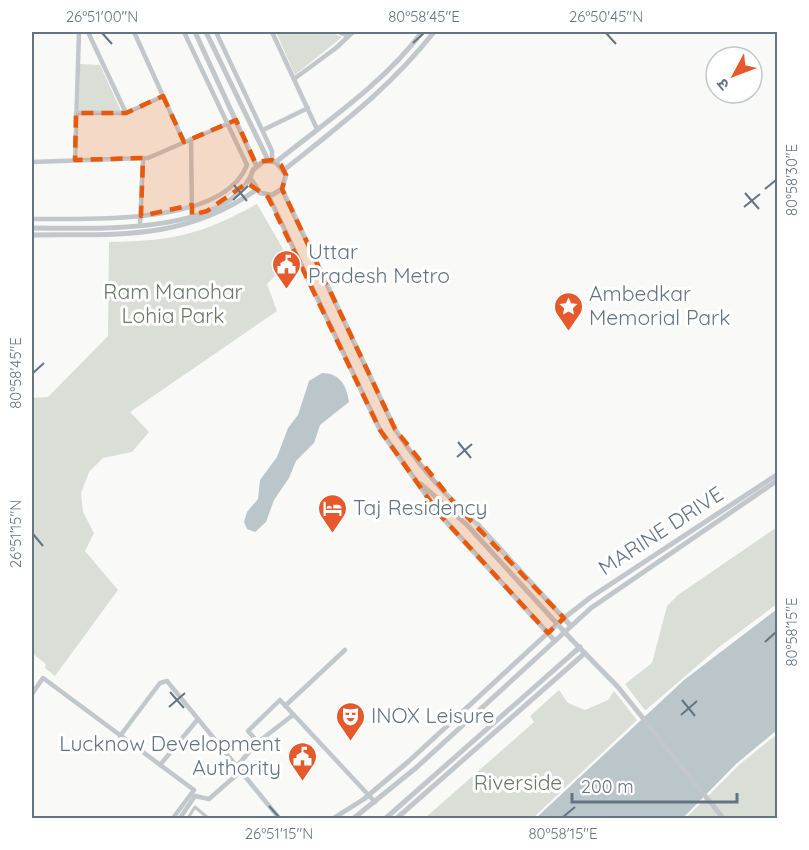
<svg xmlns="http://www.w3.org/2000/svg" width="809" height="850" font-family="Quicksand,'Noto Sans Devanagari',sans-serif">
	<rect width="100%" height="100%" fill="#f9f9f7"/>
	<!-- green -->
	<g fill="#d9ded6">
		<polygon points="276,32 330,32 342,37 295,75"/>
		<polygon points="80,64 100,65 121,111 79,111"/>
		<path d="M257,204L290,261L267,284L277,311L130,412L149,432L132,452L103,458L89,472L81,493L83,512L94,533L85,551L118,590L55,676L45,668L46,664L32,653V398L48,397L108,336L109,242C173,241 201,235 257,204Z"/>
		<polygon points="777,527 777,604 719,647 646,710 644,709 625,684 652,663 667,606 678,595"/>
		<polygon points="559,690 568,703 585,710 608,700 614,691 637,720 533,818 425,818 534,722 530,716"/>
		<polygon points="777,734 777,818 686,818 739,765"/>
	</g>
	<!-- water -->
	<g fill="#bac6ca">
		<path d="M322,373C340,373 347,386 349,402L320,425L314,443L296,461L289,478L274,500L266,522L255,532L247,529L244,522L247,512L258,499L260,480L277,457L288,428L298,415L309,381Z"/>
		<polygon points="777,609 777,730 736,764 683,818 536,818 684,680"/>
	</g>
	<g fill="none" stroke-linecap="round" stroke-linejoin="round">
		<!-- pedestrian -->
		<polyline stroke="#c2c7cb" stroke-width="3" points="188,818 195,807 208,818"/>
		<!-- minor -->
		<g stroke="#c2c7cb" stroke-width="4.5">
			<polyline points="88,32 126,113"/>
			<polyline points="134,32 184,142"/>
			<polyline points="216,32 272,151 272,160"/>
			<polyline points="272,32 317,129"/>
			<polyline points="339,32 348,36"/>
			<polyline points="294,79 336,48 353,32"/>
			<polyline points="76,113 126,113 163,96"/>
			<polyline points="263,130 308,108"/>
			<polyline points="191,139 192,215"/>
			<polyline points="75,160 79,32"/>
			<polyline points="32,162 148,158 236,120"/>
			<path d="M32,219C86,218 223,227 247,165L184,32"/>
			<polyline points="140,225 143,158"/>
			<polyline points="32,694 43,678 194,790"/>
			<polyline points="285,706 345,650"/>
			<polyline points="120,736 160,683 167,681 279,818"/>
			<polyline points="258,742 248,731 280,700 375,802"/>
			<polyline points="160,765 198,719"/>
			<polyline points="237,766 258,742 293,715"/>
			<polyline points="195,796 209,799 241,771"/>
			<polyline points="173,818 194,790"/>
			<polyline points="180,818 195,796"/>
		</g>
		<!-- tertiary -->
		<g stroke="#c2c7cb" stroke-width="5">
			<polyline points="195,32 256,165"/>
			<polyline points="206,32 268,160"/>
			<path d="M276,162C327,121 383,84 422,32"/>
			<path d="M284,170C340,125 389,89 434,32"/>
			<path d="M282,189L395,429C416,461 441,492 470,516L571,626"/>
			<polyline points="268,195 380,430 440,515 555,641"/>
			<path d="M32,228C89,228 231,237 253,170L264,161L276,162L286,175L282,189L272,195L260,193L251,179"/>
			<path d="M32,235C116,234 184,241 256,190"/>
			<polyline points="421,484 467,525"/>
			<polyline points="571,639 618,687 723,818"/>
			<polyline points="334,818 364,799 409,761 564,618 591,597 778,474"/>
			<polyline points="354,818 417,767 591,608 778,480"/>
			<polyline points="386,818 580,647"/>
			<polyline points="397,818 585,653"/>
		</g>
		<!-- tertiary-bridge -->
		<polyline stroke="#c2c7cb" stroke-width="5" points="467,525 571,639"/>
	</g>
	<!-- marked area -->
	<path fill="#e8590c" fill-opacity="0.2" stroke="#e8590c" stroke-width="4.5" stroke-dasharray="12 8" stroke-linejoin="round" d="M163,96L184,142L236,120L255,162L272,160L281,165L286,175L282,189L395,429L454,503L564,618L548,633L440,515L380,430L268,197L247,183L207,211L192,215V205L141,216L143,158L75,160L76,113H126Z"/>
	<!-- ticks -->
	<path fill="none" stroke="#647582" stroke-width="2" d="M102,33L112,44M606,33L616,44M413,43L424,33M234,185L247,201M765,189L776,180M745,193L759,209M233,200L248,186M744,207L760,194M33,373L44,363M458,442L471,458M457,457L472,444M33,534L43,546M765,642L776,632M170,692L184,708M682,700L695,716M169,707L185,693M681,715L697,701M269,806L279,817M563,817L575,807"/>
	<!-- icons -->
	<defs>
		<symbol id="civic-pin" viewBox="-11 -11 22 30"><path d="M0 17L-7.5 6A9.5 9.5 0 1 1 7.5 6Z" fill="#e5592c" stroke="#fff"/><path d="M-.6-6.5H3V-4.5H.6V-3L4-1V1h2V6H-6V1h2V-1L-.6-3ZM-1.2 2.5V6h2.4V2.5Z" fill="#fff"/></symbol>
		<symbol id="sight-pin" viewBox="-11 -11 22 30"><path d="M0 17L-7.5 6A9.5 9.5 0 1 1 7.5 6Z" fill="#e5592c" stroke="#fff"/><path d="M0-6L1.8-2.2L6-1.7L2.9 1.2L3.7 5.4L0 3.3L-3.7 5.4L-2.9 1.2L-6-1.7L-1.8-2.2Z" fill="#fff"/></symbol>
		<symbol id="hotel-pin" viewBox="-11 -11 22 30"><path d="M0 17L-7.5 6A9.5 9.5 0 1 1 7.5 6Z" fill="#e5592c" stroke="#fff"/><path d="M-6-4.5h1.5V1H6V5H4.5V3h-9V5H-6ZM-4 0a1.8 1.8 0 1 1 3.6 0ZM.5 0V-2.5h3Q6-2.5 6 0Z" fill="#fff"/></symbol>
		<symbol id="theatre-pin" viewBox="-11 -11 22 30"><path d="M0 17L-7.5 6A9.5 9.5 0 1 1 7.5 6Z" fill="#e5592c" stroke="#fff"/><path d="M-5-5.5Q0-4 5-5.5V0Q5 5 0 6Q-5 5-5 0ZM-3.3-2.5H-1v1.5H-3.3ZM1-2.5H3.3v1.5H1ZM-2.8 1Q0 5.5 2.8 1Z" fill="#fff"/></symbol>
	</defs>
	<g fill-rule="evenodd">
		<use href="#civic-pin" x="270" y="248" width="33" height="45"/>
		<use href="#sight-pin" x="552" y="290" width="33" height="45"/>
		<use href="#hotel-pin" x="316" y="492" width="33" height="45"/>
		<use href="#theatre-pin" x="334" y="700" width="33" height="45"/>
		<use href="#civic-pin" x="286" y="740" width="33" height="45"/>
	</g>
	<g text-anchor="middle" stroke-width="6" stroke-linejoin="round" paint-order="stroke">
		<!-- poi labels -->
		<g font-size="21" fill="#647582" stroke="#fff" text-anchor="start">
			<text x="308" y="259">Uttar<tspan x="308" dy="24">Pradesh Metro</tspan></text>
			<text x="589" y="301">Ambedkar<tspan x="589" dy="24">Memorial Park</tspan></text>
			<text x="353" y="515">Taj Residency</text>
			<text x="371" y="723">INOX Leisure</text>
			<text x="281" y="751" text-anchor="end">Lucknow Development<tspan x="281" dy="24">Authority</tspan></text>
		</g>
		<!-- park labels -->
		<g font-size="21" fill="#677a63" stroke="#fff">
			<text x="173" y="299">Ram Manohar<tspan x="173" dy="24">Lohia Park</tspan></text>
			<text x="518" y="790">Riverside</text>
		</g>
		<!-- street labels -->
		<g font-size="21" fill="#647582" stroke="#fff">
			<text transform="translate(661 531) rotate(-33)" y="7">MARINE DRIVE</text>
		</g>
	</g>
	<!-- border -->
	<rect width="809" height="850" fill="none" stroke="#ffffff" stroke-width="66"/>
	<!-- north arrow -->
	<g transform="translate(734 75) rotate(229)"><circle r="28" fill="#ffffff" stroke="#c1c8cd" stroke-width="1.5"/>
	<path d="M0-4.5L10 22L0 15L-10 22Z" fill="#e5592c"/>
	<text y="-9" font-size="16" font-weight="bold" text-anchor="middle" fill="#647582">उ</text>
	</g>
	<!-- scale -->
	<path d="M572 793v9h165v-9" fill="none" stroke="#647582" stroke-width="3"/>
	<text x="581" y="793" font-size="18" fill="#647582" stroke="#ffffff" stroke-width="4.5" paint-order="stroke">200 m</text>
	<rect x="33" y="33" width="743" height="784" fill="none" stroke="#647582" stroke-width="2"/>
	<g font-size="15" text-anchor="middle" fill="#647582">
		<text x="102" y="22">26°51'00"N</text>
		<text x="424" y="22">80°58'45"E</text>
		<text x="606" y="22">26°50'45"N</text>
		<text transform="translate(792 180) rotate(-90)" y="5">80°58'30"E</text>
		<text transform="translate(16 373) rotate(-90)" y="5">80°58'45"E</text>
		<text transform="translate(16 534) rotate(-90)" y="5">26°51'15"N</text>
		<text transform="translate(792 632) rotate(-90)" y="5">80°58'15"E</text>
		<text x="279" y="839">26°51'15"N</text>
		<text x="563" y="839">80°58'15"E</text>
	</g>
</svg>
